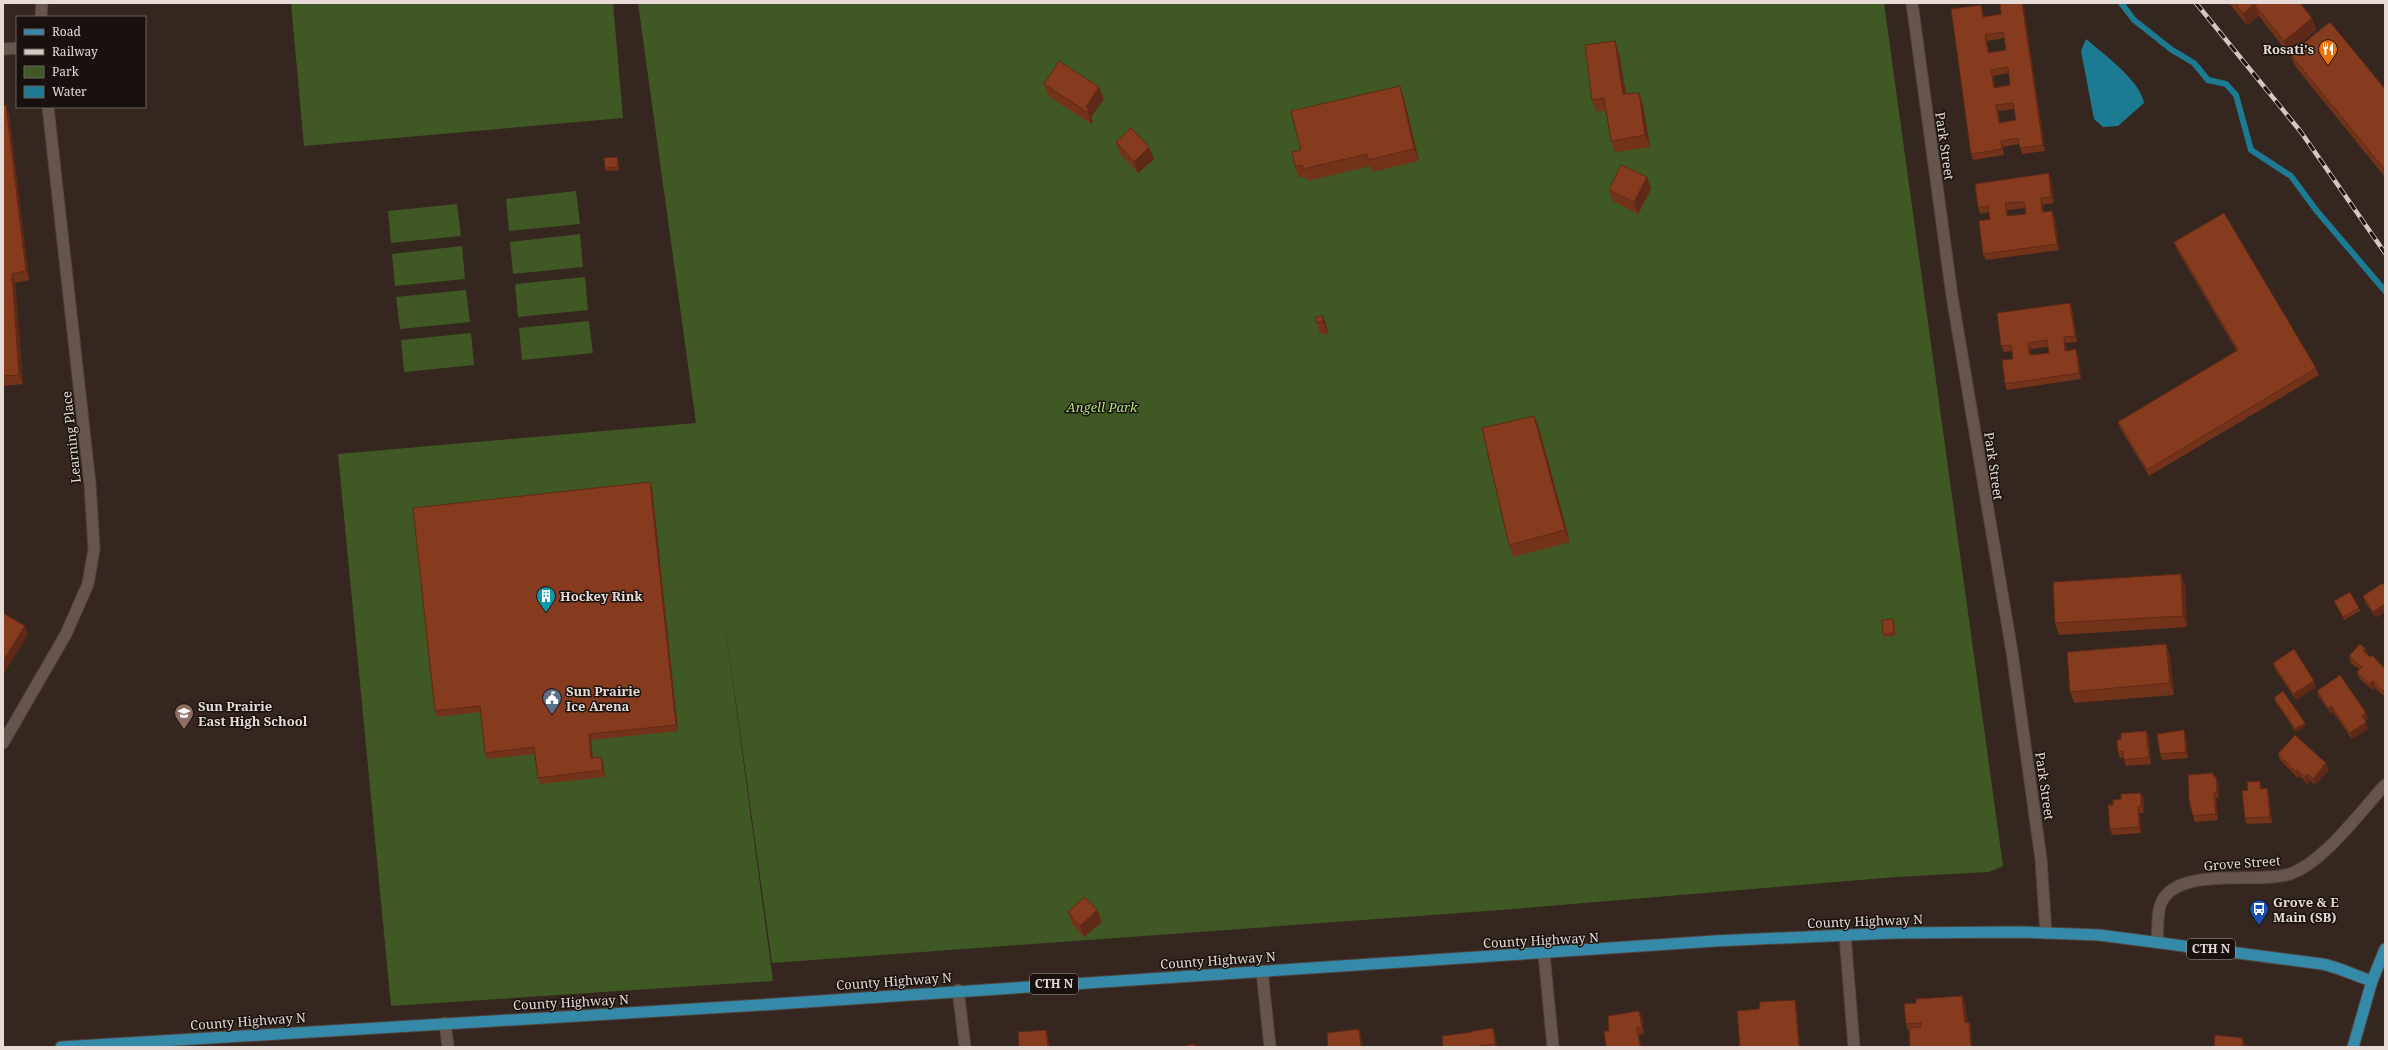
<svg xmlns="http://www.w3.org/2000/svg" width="2388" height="1050" font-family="'Noto Serif',serif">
	<rect width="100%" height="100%" fill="#35261f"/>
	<!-- green -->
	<g fill="#405824">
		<polygon points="291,3 613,3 623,118 304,146"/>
		<polygon points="638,3 1884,3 2003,866 1989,872 1896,877 1501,910 772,963 721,595 773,981 391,1006 338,454 696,423"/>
		<polygon points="576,191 580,224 509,231 506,199"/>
		<polygon points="457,204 461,236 391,243 388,211"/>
		<polygon points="580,234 583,267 513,274 510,242"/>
		<polygon points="462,246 465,279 395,286 392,254"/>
		<polygon points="585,277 588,310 518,317 515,284"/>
		<polygon points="466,290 470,322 400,329 396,297"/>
		<polygon points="589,321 593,353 522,360 519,328"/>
		<polygon points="471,333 474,365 404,372 401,340"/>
	</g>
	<!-- water -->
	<path fill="#1c7b92" d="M2086,39C2102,53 2141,81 2144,103L2118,126L2103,127L2094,119L2081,51Z"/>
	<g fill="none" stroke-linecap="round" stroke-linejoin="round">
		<!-- stream -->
		<polyline stroke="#1c7b92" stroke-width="6" points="2121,3 2134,20 2172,50 2194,63 2208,80 2226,84 2236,95 2251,150 2291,176 2316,210 2385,291"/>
		<defs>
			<g id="minor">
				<polyline points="1912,3 1952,296 2012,652 2041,859 2046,933"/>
				<polyline points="41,17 42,3"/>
				<polyline points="3,49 17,48"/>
				<polyline points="3,743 66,634 88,584 94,549 90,484 48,107"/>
				<polyline points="1845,935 1854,1047"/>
				<path d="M2157,942C2158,931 2157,916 2160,906C2173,864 2258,885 2290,874C2324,862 2360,812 2385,785"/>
				<polyline points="1544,954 1553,1047"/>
				<polyline points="1262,971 1270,1047"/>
				<polyline points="958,990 965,1047"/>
				<polyline points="445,1023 448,1047"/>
			</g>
			<g id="primary">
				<path d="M61,1047L760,1005L1715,941L1894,933L2021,932L2099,935L2322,964C2339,967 2355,976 2372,981"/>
				<polyline points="2353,1047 2372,981 2385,949"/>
			</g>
		</defs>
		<!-- minor casing -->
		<use href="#minor" stroke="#51443f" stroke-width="13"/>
		<!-- primary casing -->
		<use href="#primary" stroke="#51443f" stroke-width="13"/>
		<!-- minor -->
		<use href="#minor" stroke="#66554d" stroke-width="11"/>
		<!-- primary -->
		<use href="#primary" stroke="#358aa9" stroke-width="11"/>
		<defs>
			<polyline id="rail" points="2196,3 2301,132 2385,253"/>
		</defs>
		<!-- rail casing -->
		<use href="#rail" stroke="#d3c8c4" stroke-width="4.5"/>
		<!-- rail -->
		<use href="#rail" stroke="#18110e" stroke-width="3" stroke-dasharray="9" stroke-linecap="butt"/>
	</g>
	<!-- wall -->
	<g fill="#73331b" fill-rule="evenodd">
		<path d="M2007,3H2022L2024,8L2045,151L2022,154L2019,144L2003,147L2004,155L1973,160L1971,154L1981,5L1984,17L2001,14ZM2004,38L2006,50L1989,52L1987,41ZM2009,73L2010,85L1995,88L1993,76ZM2014,109L2016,120L2000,123L1998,111Z"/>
		<polygon points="2229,3 2300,3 2312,18 2316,30 2288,53 2259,16 2247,25"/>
		<polygon points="1619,53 1626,94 1643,104 1650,147 1615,152 1611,141 1606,110 1597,112 1592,100"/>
		<polygon points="2290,54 2385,89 2385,177 2295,66"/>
		<polygon points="1044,84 1104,99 1091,117 1093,122 1091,124 1048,96"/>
		<polygon points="1400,86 1404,98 1419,161 1372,172 1370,166 1308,181 1306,177 1299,178 1295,166 1301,150"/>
		<polygon points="3,106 9,114 29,280 15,283 23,384 3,386"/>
		<polygon points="1116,142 1154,159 1138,173 1120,154"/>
		<polygon points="617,157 618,160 619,170 606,171 605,168"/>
		<polygon points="1647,177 1651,189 1638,214 1613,201 1609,190"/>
		<path d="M2051,179L2054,203L2043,205L2044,211L2055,217L2059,250L1986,260L1983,254L1990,219L1989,212L1980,214L1978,207ZM2025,208L2026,214L2008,216L2007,210Z"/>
		<polygon points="2174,242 2316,368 2319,375 2149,476 2120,428 2118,422 2237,351 2176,248"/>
		<path d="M2070,303L2072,309L2077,342L2066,343L2067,350L2078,355L2081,379L2007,390L2005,384L2013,359L2012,351L2004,352L2001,346ZM2048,347L2049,353L2031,355L2030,349Z"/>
		<polygon points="1323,316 1327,328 1328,334 1320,334 1316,322"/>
		<polygon points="1539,428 1570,542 1513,557 1509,545"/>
		<polygon points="650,482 652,488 678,731 591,740 593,758 603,763 605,777 540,784 538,778 535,754 487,759 485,753 481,712 437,717 435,711"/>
		<polygon points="2181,574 2185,586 2187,627 2059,635 2055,623"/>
		<polygon points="2385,587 2376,618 2365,602 2363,596"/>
		<polygon points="2334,601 2359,608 2360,611 2344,620"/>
		<polygon points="1894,622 1895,636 1884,637 1883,634"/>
		<polygon points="2166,644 2170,656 2174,695 2074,703 2070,692"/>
		<polygon points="2365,648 2368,654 2367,655 2385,669 2385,697 2375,688 2373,690 2359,678 2357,672 2359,669 2351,663 2349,656"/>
		<polygon points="2273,663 2314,681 2316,687 2296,700 2275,669"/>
		<polygon points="2317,691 2366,713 2368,719 2365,721 2368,729 2352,739 2333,712 2331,714 2319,697"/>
		<polygon points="2274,698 2305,723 2306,726 2296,732 2275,701"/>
		<polygon points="2184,730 2186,736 2188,758 2162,760 2160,754"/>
		<polygon points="2146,731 2149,737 2151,764 2126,766 2123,757 2120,758 2118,752 2121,739"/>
		<polygon points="2278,754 2329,770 2315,785 2310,780 2308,784 2300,776 2298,778 2280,760"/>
		<polygon points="2213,773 2218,783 2219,798 2216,798 2218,820 2195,822 2193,816"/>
		<polygon points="2262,787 2262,789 2269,794 2272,823 2247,824 2245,818 2248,790"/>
		<polygon points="2144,799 2144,813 2140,813 2141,833 2112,835 2110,829 2113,805"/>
		<polygon points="1097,910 1102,922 1084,937 1072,924 1068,912"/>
		<polygon points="1965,1002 1967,1022 1969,1022 1971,1028 1908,1031 1906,1024 1916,1003"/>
		<polygon points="1639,1011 1642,1017 1644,1034 1639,1035 1641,1047 1606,1047 1609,1031"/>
		<polygon points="1493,1028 1495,1034 1497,1047 1443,1047 1473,1032"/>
	</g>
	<!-- shaded-wall -->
	<g fill="#5e2916">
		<polygon points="2022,3 2024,8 2045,151 2043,145"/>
		<polygon points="2254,4 2259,16 2247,25 2243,14"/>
		<polygon points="1981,5 1983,11 1985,23 1983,17"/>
		<polygon points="2312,18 2316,30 2288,53 2284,41"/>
		<polygon points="1985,35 1987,41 1990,59 1988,53"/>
		<polygon points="1615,41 1619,53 1628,106 1623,94"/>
		<polygon points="1991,70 1993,76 1996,94 1994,88"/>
		<polygon points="1400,86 1404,98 1419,161 1414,149"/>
		<polygon points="1099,87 1104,99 1091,117 1093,122 1091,124 1086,107"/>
		<polygon points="1639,93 1643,104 1650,147 1645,135"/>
		<polygon points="6,105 9,114 29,280 26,271"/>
		<polygon points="1996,105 1998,111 2001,129 1999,123"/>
		<polygon points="2001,141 2003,147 2004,155 2002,149"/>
		<polygon points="1149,147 1154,159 1138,173 1134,162"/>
		<polygon points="617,157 618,160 619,170 618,167"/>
		<polygon points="2049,173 2051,179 2054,203 2051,197"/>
		<polygon points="1647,177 1651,189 1638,214 1634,202"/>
		<polygon points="2041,198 2043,205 2045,218 2042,212"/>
		<polygon points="2005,203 2007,210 2009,223 2007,216"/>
		<polygon points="2052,211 2055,217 2059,250 2057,244"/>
		<polygon points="12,274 15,283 23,384 19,375"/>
		<polygon points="2070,303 2072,309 2077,342 2075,336"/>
		<polygon points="1323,316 1327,328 1328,334 1323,322"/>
		<polygon points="2064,337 2066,343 2067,357 2065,351"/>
		<polygon points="2028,343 2030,349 2032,361 2029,355"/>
		<polygon points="2076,349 2078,355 2081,379 2079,373"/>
		<polygon points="1534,416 1539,428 1570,542 1565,530"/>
		<polygon points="650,482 652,488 678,731 676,725"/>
		<polygon points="2181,574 2185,586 2187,627 2183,616"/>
		<polygon points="2385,604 2385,612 2376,618 2373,612"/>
		<polygon points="1893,619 1894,622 1895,636 1894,633"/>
		<polygon points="25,626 28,635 3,675 3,661"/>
		<polygon points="2166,644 2170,656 2174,695 2170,683"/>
		<polygon points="2365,648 2368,654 2365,657 2363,651"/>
		<polygon points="2314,681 2316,687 2296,700 2293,694"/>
		<polygon points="2373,681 2375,688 2373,690 2370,684"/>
		<polygon points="2385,689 2385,697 2383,691"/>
		<polygon points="2331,706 2333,712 2331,714 2328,708"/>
		<polygon points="2366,713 2368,719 2364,722 2362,716"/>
		<polygon points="2366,722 2368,729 2352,739 2350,733"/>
		<polygon points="2305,723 2306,726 2296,732 2295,729"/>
		<polygon points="2184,730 2186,736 2188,758 2186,752"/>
		<polygon points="2146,731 2149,737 2151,764 2149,757"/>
		<polygon points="589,734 591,740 594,764 591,758"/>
		<polygon points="601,757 603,763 605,777 603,770"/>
		<polygon points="2326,763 2329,770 2315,785 2313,779"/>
		<polygon points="2297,770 2300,776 2298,778 2296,772"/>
		<polygon points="2307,774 2310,780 2308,784 2305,777"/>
		<polygon points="2216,777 2218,783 2219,798 2217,792"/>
		<polygon points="2260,781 2262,787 2262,795 2260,789"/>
		<polygon points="2267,788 2269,794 2272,823 2270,817"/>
		<polygon points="2214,792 2216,798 2218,820 2216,814"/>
		<polygon points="2141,793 2144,799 2144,813 2141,806"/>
		<polygon points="2138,807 2140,813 2141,833 2139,827"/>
		<polygon points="1097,910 1102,922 1084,937 1080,926"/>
		<polygon points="1962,996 1965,1002 1967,1029 1965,1023"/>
		<polygon points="1795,1000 1797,1006 1800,1047 1799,1047"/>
		<polygon points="1639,1011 1642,1017 1644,1034 1642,1028"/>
		<polygon points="1969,1022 1971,1028 1972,1047 1971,1047"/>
		<polygon points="1493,1028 1495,1034 1497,1047 1496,1047 1495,1044"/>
		<polygon points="1637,1028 1639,1035 1641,1047 1640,1047"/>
		<polygon points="1359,1029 1361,1035 1363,1047 1361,1047"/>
		<polygon points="1046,1030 1048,1036 1050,1047 1048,1047"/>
		<polygon points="2243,1038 2246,1047 2242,1047"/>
	</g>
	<!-- building -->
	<g fill="#863b1f" stroke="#5e2916" fill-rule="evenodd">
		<path d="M2007,3H2022L2043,145L2020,148L2018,138L2001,141L2002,149L1971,154L1951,9L1981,5L1983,17L2001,14L2000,4ZM2003,32L2006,50L1988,53L1985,35ZM2008,67L2010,85L1994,88L1991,70ZM2013,103L2016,120L1999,123L1996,105Z"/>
		<polygon points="2235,3 2300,3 2312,18 2284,41 2254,4 2243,14"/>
		<polygon points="2330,22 2385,89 2385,170 2290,54"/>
		<polygon points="1615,41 1623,94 1639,93 1645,135 1611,141 1604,98 1592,100 1585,45"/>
		<polygon points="1059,61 1099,87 1086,107 1089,110 1087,112 1044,84"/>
		<polygon points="1400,86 1414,149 1368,160 1367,154 1303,169 1302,165 1295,166 1292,152 1301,150 1291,111"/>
		<polygon points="6,105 26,271 12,274 19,375 3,376 3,106"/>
		<polygon points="1131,128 1149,147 1134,162 1116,142"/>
		<polygon points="617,157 618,167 605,168 604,158"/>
		<polygon points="1621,165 1647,177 1634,202 1609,190"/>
		<path d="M2049,173L2051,197L2041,198L2042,212L2052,211L2057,244L1983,254L1979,221L1990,219L1988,206L1978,207L1975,184ZM2024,202L2026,214L2007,216L2005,203Z"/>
		<polygon points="2224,213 2316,368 2147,470 2118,422 2238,350 2174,242"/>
		<path d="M2070,303L2075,336L2064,337L2065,351L2076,349L2079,373L2005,384L2002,360L2013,359L2011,345L2001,346L1997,313ZM2047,340L2049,353L2029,355L2028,343Z"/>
		<polygon points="1323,316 1323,322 1316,322 1316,317"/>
		<polygon points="1534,416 1565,530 1509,545 1482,428"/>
		<polygon points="650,482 676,725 589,734 591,758 601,757 603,770 538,778 534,747 485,753 480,706 435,711 413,508"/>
		<polygon points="2181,574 2183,616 2055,623 2053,582"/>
		<polygon points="2383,583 2385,587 2385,604 2373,612 2363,596"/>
		<polygon points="2350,592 2359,608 2343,617 2334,601"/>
		<polygon points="3,613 25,626 3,661"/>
		<polygon points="1893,619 1894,633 1883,634 1882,620"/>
		<polygon points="2166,644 2170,683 2070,692 2067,652"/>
		<polygon points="2360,644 2365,648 2363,651 2370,657 2372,655 2385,669 2385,689 2383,691 2373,681 2370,684 2357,672 2362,667 2349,656"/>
		<polygon points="2294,649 2314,681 2293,694 2273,663"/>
		<polygon points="2340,675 2366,713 2362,716 2366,722 2350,733 2331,706 2328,708 2317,691"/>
		<polygon points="2283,691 2305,723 2295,729 2274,698"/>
		<polygon points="2184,730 2186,752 2160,754 2157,734"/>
		<polygon points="2146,731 2149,757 2124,760 2123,751 2118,752 2117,740 2121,739 2121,733"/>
		<polygon points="2295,735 2326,763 2313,779 2307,774 2305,777 2297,770 2296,772 2278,754"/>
		<polygon points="2213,773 2214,777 2216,777 2217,792 2214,792 2216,814 2193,816 2189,800 2188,775"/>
		<polygon points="2260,781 2260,789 2267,788 2270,817 2245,818 2242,791 2248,790 2247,782"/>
		<polygon points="2141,793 2141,806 2138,807 2139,827 2110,829 2108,805 2113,805 2113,800 2121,799 2121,794"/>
		<polygon points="1085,897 1097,910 1080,926 1068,912"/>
		<polygon points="1962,996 1965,1023 1969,1022 1971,1047 1910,1047 1909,1028 1921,1027 1921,1023 1906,1024 1904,1004 1916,1003 1916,999"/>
		<polygon points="1795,1000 1799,1047 1740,1047 1737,1011 1759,1009 1760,1002"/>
		<polygon points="1639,1011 1642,1028 1637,1028 1640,1047 1606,1047 1604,1031 1609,1031 1608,1016"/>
		<polygon points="1493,1028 1495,1044 1478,1046 1478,1047 1443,1047 1442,1036 1473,1032 1473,1031"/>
		<polygon points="1359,1029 1361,1047 1328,1047 1327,1033"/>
		<polygon points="1046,1030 1048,1047 1019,1047 1018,1032"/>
		<polygon points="2215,1035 2243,1038 2242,1047 2214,1047"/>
		<polygon points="1194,1044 1194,1047 1177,1047"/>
	</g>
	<!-- icons -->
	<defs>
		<symbol id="restaurant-pin" viewBox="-11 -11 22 30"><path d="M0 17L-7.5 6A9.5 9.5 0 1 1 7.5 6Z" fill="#e8710a" stroke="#18110e"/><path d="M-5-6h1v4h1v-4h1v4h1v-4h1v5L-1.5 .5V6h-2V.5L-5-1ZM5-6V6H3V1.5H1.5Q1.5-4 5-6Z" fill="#fff"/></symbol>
		<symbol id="building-pin" viewBox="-11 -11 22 30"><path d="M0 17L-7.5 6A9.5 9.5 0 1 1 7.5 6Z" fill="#0f9aa8" stroke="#18110e"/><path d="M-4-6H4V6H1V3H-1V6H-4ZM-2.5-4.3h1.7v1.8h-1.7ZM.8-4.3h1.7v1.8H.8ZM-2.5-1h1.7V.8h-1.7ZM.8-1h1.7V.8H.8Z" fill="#fff"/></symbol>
		<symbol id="civic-pin" viewBox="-11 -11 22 30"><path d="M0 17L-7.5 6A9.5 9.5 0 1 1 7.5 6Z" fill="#5c6f8a" stroke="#18110e"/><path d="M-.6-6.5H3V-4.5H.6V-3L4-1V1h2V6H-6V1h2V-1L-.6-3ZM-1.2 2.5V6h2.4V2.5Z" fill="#fff"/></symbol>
		<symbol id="school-pin" viewBox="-11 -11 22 30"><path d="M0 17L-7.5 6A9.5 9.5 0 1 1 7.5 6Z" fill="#8d6e63" stroke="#18110e"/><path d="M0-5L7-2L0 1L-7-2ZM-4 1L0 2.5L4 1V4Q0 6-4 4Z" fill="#fff"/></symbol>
		<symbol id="bus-pin" viewBox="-11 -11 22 30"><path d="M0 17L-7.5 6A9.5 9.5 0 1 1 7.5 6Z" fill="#1a4fb4" stroke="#18110e"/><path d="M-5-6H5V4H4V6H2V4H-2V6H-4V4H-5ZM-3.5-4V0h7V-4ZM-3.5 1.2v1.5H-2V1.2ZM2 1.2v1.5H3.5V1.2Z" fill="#fff"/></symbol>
	</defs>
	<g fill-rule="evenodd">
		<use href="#restaurant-pin" x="2317" y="38" width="22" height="30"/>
		<use href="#building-pin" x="535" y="585" width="22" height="30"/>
		<use href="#civic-pin" x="541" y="687" width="22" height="30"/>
		<use href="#school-pin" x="173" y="702" width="22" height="30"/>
		<use href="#bus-pin" x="2248" y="898" width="22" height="30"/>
	</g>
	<g text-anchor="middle" stroke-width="3" stroke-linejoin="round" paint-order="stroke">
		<!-- shield labels -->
		<g fill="#18110e" stroke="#a89e9b" stroke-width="1">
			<rect x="2187" y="939" width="48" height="20" rx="3"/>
			<rect x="1030" y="974" width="48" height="20" rx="3"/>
		</g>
		<g font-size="12" font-weight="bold" fill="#e6dbd7">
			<text x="2211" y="953">CTH N</text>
			<text x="1054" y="988">CTH N</text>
		</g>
		<!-- poi labels -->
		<g font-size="13" font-weight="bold" fill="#e6dbd7" stroke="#18110e" text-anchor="start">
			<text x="2314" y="54" text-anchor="end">Rosati's</text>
			<text x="560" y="601">Hockey Rink</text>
			<text x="566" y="696">Sun Prairie<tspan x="566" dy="15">Ice Arena</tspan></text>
			<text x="198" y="711">Sun Prairie<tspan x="198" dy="15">East High School</tspan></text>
			<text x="2273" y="907">Grove &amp; E<tspan x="2273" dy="15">Main (SB)</tspan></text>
		</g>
		<!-- street labels -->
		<g font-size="13" fill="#e6dbd7" stroke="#18110e">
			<text transform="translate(1945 146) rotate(82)" y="5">Park Street</text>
			<text transform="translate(71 437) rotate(-96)" y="5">Learning Place</text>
			<text transform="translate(1994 466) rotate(82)" y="5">Park Street</text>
			<text transform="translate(2045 786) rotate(82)" y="5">Park Street</text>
			<text transform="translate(2242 863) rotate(-4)" y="5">Grove Street</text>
			<text transform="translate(1865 921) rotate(-2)" y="5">County Highway N</text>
			<text transform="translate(1541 940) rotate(-3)" y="5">County Highway N</text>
			<text transform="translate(1218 960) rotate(-4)" y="5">County Highway N</text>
			<text transform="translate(894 981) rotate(-4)" y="5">County Highway N</text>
			<text transform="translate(571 1002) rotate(-3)" y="5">County Highway N</text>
			<text transform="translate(248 1021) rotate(-4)" y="5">County Highway N</text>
		</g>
		<!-- park labels -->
		<g font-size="13" font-style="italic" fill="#b1e17a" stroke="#18110e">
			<text x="1102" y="412">Angell Park</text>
		</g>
	</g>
	<!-- border -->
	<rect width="2388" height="1050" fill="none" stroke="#e6dbd7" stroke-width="8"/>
	<!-- legend -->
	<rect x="16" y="16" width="130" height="92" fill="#18110e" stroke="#6a625e"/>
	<rect x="24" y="29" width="20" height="6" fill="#358aa9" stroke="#6a625e"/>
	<text x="52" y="36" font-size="12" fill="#e6dbd7">Road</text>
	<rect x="24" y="49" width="20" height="6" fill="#d3c8c4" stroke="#6a625e"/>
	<text x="52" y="56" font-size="12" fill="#e6dbd7">Railway</text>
	<rect x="24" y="66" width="20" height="12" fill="#405824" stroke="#6a625e"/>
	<text x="52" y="76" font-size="12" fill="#e6dbd7">Park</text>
	<rect x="24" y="86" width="20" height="12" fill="#1c7b92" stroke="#6a625e"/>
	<text x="52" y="96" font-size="12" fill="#e6dbd7">Water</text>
</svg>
